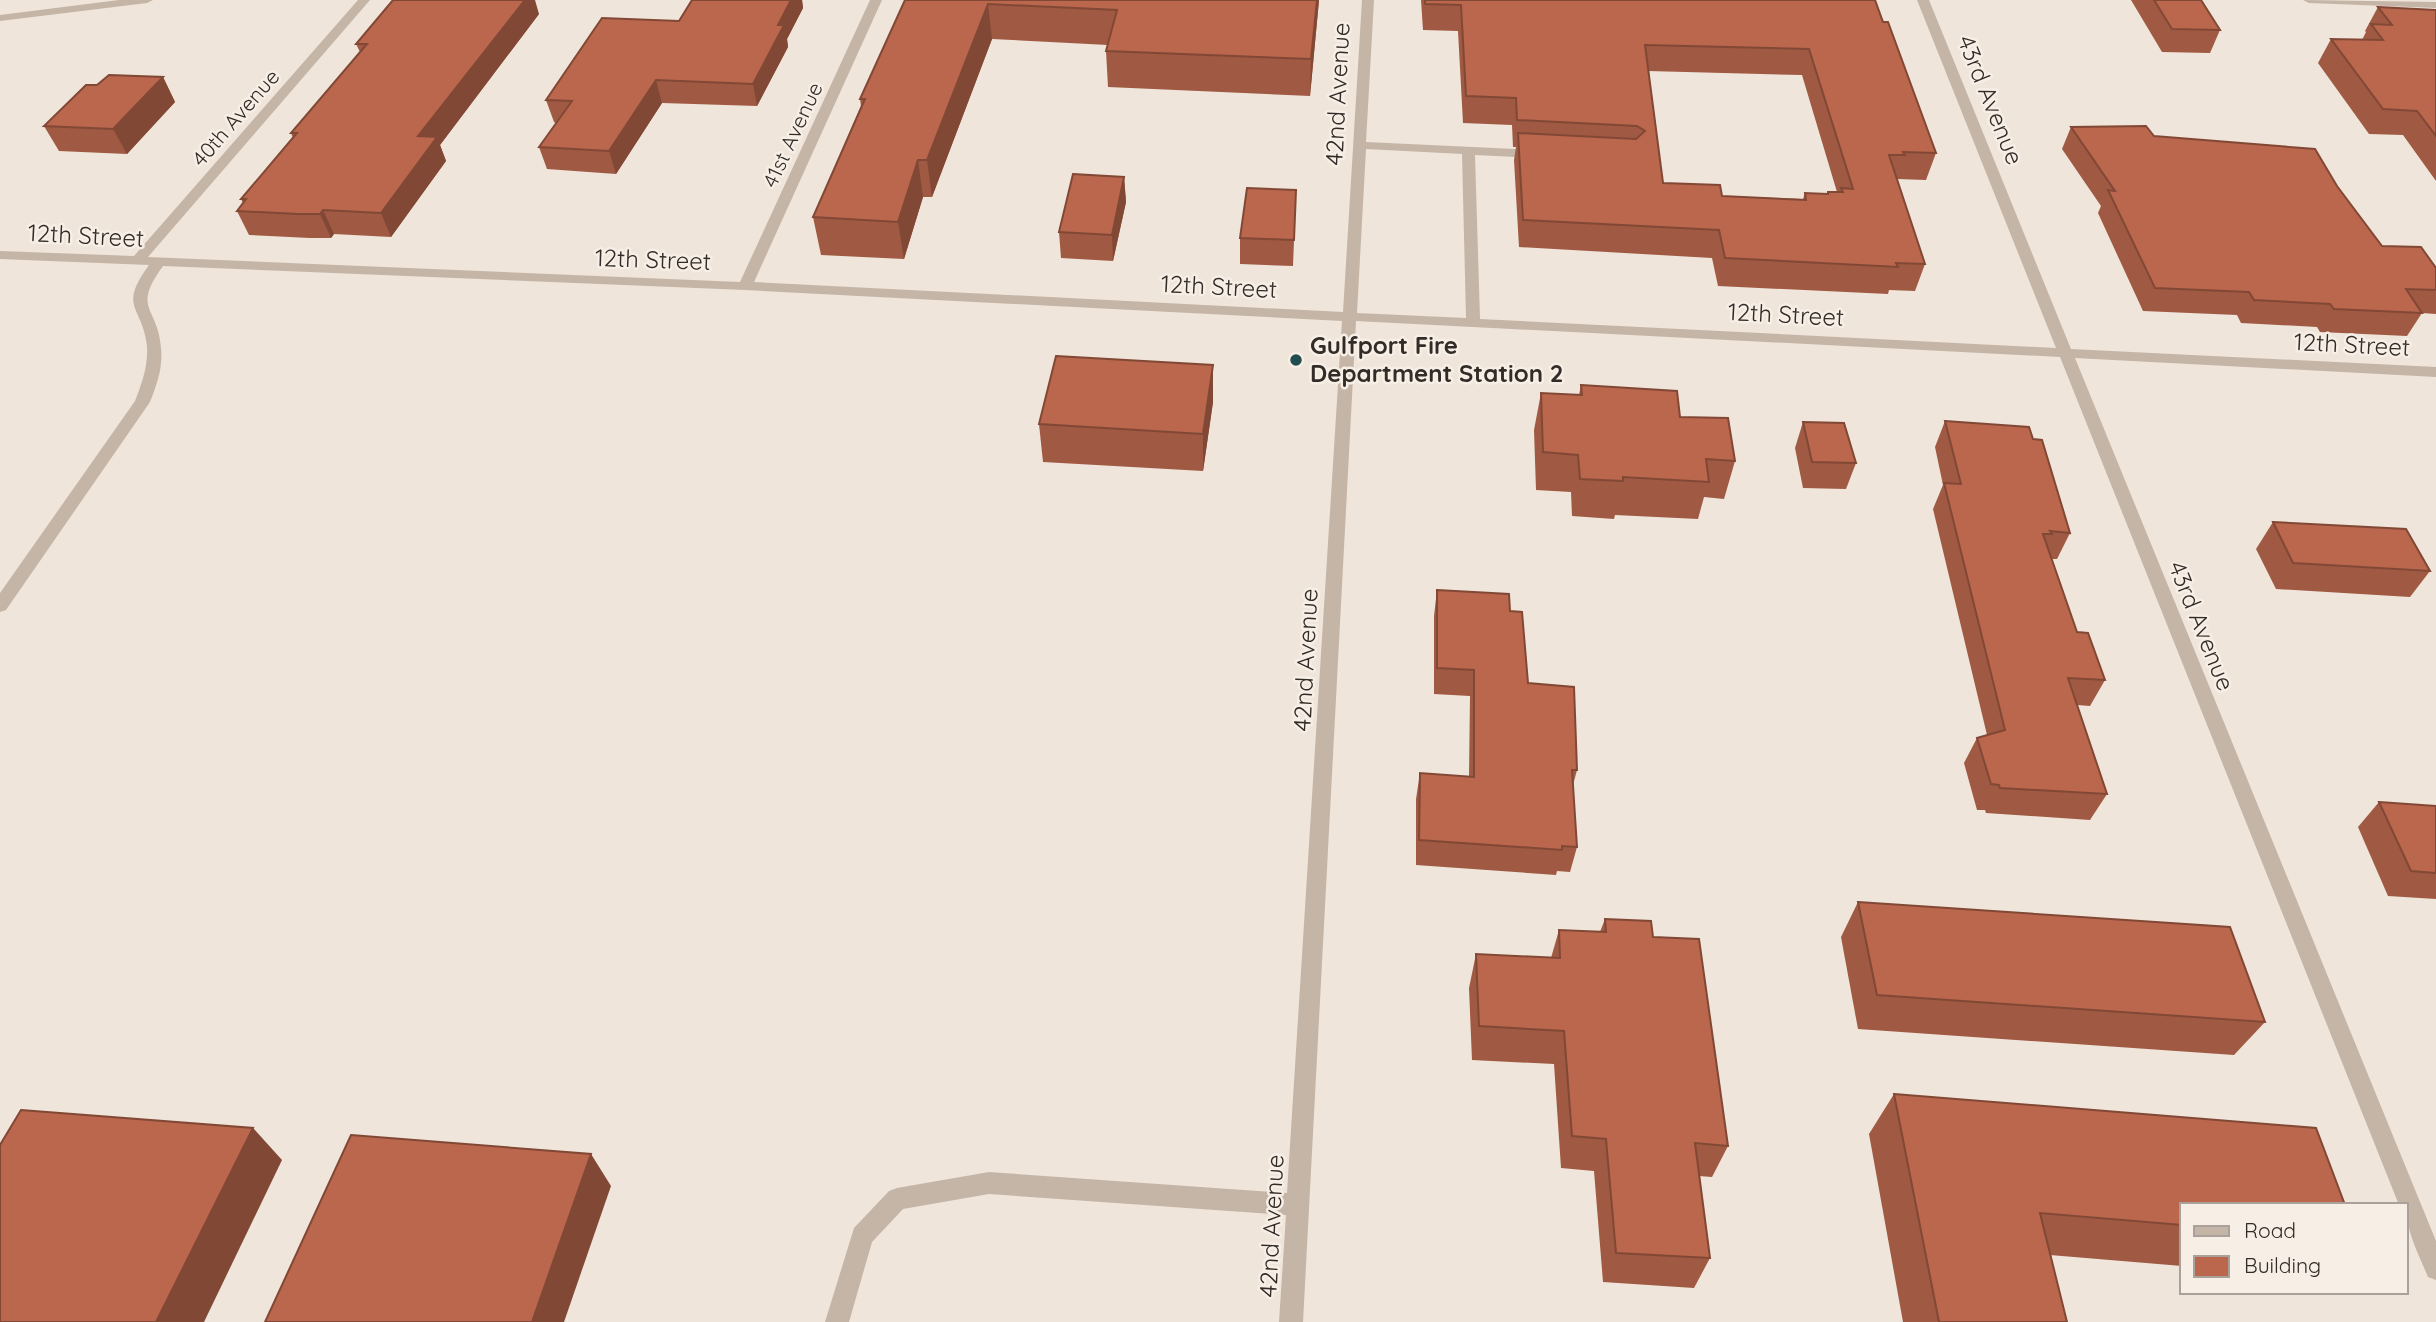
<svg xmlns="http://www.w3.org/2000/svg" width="2436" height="1322" font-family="Quicksand,sans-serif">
	<rect width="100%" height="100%" fill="#efe5da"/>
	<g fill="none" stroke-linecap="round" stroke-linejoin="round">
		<!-- minor -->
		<g fill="#c5b5a7" fill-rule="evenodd">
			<polygon points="119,0 153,0 147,3 0,21 0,15"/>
			<path d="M358,0H370L148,257L740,282L870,0H882L754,282L1343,312L1362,0H1374L1366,142L1538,150L1544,154L1538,158L1475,155L1480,319L2056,348L1917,0H1929L2071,349L2436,367V377L2075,358L2436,1241V1280L2428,1277C2418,1253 2406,1231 2406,1205H2399L2060,357L1356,321L1303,1322H1279L1286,1215L989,1194L903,1209L872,1242L849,1322H825L854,1228L889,1191L897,1188L989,1172L1287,1193L1342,321L745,290L163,266C131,310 158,306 161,348C163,368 157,384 150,402L6,610L0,612V593L135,401C142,383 148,367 147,347C143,305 117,309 149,265L0,259V251L134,256ZM1366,149L1462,154L1466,318L1357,313Z"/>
			<polygon points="2303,0 2436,2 2436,8 2309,3"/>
		</g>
	</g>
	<!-- wall -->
	<g fill="#a05942" fill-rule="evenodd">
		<polygon points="692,0 802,0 803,8 787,39 788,47 757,106 662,103 616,174 547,169 539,147 556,123 554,122 546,100 679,21"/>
		<polygon points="905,0 1319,0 1310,96 1108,87 1106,51 1108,45 992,39 932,197 923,197 904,259 821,255 813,217 861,106 860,99"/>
		<path d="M1421,0H1875L1936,153L1926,180L1897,179L1925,264L1915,291L1889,290L1888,294L1718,286L1712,258L1519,247L1514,160L1516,147H1513L1512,125L1463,123L1458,31L1423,30ZM1648,71L1802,75L1837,192H1828L1827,194L1805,193L1803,199L1722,196L1663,183Z"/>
		<polygon points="2131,0 2201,0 2220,30 2210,53 2162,52"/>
		<polygon points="2378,7 2436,10 2436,181 2403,135 2369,134 2318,63 2331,39 2362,40 2366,32 2365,31"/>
		<polygon points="539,14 440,145 446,161 391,237 334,234 331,238 310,238 249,235 237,211 243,203 241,199 293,138 291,133 360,52 356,44"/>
		<polygon points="163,77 175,102 127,154 59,151 44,126 97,85"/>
		<polygon points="2071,127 2154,136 2337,186 2382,246 2436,268 2436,314 2422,313 2407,336 2320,332 2317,327 2241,323 2237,315 2143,311 2098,213 2101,206 2062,149"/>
		<polygon points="1124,177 1126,202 1113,261 1061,258 1059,232"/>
		<polygon points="1296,190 1293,266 1240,264 1240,238"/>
		<polygon points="1581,385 1680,417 1735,461 1724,499 1704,497 1698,519 1615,515 1614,519 1572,516 1571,492 1536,490 1534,430 1541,393 1579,395"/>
		<polygon points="1213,402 1203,471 1043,462 1039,424"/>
		<polygon points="1945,421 2033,439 2070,533 2057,559 2052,559 2077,632 2105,680 2090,706 2077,705 2107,794 2090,820 1986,813 1985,810 1977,810 1964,763 1977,738 1987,735 1933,509 1943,485 1935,447"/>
		<polygon points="1803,422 1856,463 1846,489 1803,488 1795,448"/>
		<polygon points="2273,522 2430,571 2410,597 2276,589 2256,549"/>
		<polygon points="1437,590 1510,611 1528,683 1577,770 1573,785 1577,847 1570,872 1557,871 1556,875 1416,865 1416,799 1420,773 1469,777 1470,696 1434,694 1434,616"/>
		<polygon points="2379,802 2436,806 2436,899 2388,896 2358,827"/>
		<polygon points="1858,902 2265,1022 2234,1055 1858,1029 1841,937"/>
		<polygon points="1605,919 1653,937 1728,1146 1712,1177 1699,1176 1710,1258 1694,1288 1603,1282 1594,1171 1561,1168 1554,1064 1472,1060 1469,988 1476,954 1551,958 1559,930 1600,932"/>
		<polygon points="1894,1094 2182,1205 2182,1266 2050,1255 2067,1322 1903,1322 1869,1134"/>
	</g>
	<!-- shaded-wall -->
	<g fill="#824836">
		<polygon points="525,0 535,0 539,14 440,145 446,161 391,237 381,213 418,136"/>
		<polygon points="791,0 802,0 803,8 787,39 788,47 757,106 753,84 778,25"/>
		<polygon points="1317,0 1319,0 1310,96 1311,59"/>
		<polygon points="988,4 992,39 932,197 927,160"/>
		<polygon points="163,77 175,102 127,154 113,129"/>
		<polygon points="656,80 662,103 616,174 609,151"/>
		<polygon points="918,160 923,197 904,259 898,222"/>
		<polygon points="1124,177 1126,202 1113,261 1112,235"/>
		<polygon points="323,210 334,234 331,238 320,214"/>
		<polygon points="1213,365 1213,402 1203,471 1203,434"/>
		<polygon points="253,1128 282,1160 204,1322 156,1322"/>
		<polygon points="591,1154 611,1186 564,1322 532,1322"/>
	</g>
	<!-- building -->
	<g fill="#ba674d" stroke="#824836" stroke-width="2" fill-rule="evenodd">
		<polygon points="393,0 525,0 418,136 437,137 381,213 323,210 320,214 298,214 237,211 246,199 241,199 297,133 291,133 367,44 356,44"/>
		<polygon points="692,0 791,0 778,25 784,25 753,84 656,80 609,151 539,147 572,101 546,100 602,18 679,21"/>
		<polygon points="905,0 1317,0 1311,59 1106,51 1117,10 988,4 927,160 918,160 898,222 813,217 865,99 860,99"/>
		<path d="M1425,0H1875L1883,22H1888L1936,153L1903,152L1905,155H1889L1925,264L1896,263L1898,267L1725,258L1719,230L1523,220L1518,133L1636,139L1645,131L1637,126L1517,120L1516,98L1466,96L1461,5L1425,4ZM1645,45L1809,49L1853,189L1841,188L1843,192H1828V194L1805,193L1806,200L1722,196L1720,185L1663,183Z"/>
		<polygon points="2154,0 2201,0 2220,30 2172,29"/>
		<polygon points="2378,7 2436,10 2436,136 2417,111 2383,109 2331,39 2383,40 2371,24 2392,25"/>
		<polygon points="109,75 163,77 113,129 44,126 86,85 97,85"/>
		<polygon points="2146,126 2154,136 2315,149 2337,186 2382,246 2421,247 2436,268 2436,290 2406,289 2422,313 2334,309 2330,304 2254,300 2249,292 2155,288 2108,190 2115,191 2071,127"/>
		<polygon points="1073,174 1124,177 1112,235 1059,232"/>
		<polygon points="1247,188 1296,190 1294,240 1240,238"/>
		<polygon points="1056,356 1213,365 1203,434 1039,424"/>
		<polygon points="1581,385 1677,391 1680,417 1728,418 1735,461 1706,459 1709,482 1623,477 1623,481 1580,479 1578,455 1543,452 1541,393 1582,395"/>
		<polygon points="1945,421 2029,427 2033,439 2042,440 2070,533 2050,531 2052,534 2043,534 2077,632 2088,633 2105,680 2068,678 2107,794 2000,788 1999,785 1991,784 1977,738 2005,730 1944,483 1961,484"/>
		<polygon points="1803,422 1844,423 1856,463 1812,462"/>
		<polygon points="2273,522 2406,529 2430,571 2293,563"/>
		<polygon points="1437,590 1509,594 1510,611 1522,612 1528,683 1574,687 1577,770 1572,770 1577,847 1562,846 1562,850 1419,840 1420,773 1474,777 1474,670 1437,668"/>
		<polygon points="2379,802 2436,806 2436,873 2411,871"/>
		<polygon points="1858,902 2230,927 2265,1022 1877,995"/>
		<polygon points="1605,919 1651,921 1653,937 1699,939 1728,1146 1695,1143 1710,1258 1616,1253 1606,1139 1572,1136 1564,1031 1479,1026 1476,954 1560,958 1559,930 1606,932"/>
		<polygon points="1894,1094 2316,1128 2345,1205 2182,1205 2182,1225 2040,1213 2067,1322 1939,1322"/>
		<polygon points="21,1110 253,1128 156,1322 0,1322 0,1145"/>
		<polygon points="351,1135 591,1154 532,1322 265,1322"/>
	</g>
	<!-- markers -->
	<circle fill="#214d50" stroke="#f7efe6" stroke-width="2.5" cx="1296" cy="360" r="7"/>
	<g text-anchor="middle" stroke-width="5" stroke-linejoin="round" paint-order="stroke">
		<!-- far-street labels -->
		<g font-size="21" fill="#332b27" stroke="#f7efe6">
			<text transform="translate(236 118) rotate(-49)" y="7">40th Avenue</text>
			<text transform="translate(793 135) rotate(-65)" y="7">41st Avenue</text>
		</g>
		<!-- street labels -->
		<g font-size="24" fill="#332b27" stroke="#f7efe6">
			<text transform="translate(1338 94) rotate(-87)" y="8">42nd Avenue</text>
			<text transform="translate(1990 100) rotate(68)" y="8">43rd Avenue</text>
			<text transform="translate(86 236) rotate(3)" y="8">12th Street</text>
			<text transform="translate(653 260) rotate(2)" y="8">12th Street</text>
			<text transform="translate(1219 287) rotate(3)" y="8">12th Street</text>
			<text transform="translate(1786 315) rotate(3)" y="8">12th Street</text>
			<text transform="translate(2352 345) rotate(3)" y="8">12th Street</text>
			<text transform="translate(2201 626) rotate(68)" y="8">43rd Avenue</text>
			<text transform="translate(1306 660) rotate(-87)" y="8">42nd Avenue</text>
			<text transform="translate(1272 1226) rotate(-87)" y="8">42nd Avenue</text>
		</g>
		<!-- poi labels -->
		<g font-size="24" font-weight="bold" fill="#332b27" stroke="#f7efe6" text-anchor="start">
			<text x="1310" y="354">Gulfport Fire<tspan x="1310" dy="28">Department Station 2</tspan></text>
		</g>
	</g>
	<!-- legend -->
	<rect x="2180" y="1203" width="228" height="91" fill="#f7efe6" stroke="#a9a19a" stroke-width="2"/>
	<rect x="2194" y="1226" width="35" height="10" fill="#c5b5a7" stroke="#a9a19a" stroke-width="2"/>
	<text x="2244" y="1238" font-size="21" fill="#332b27">Road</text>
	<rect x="2194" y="1256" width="35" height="21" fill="#ba674d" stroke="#a9a19a" stroke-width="2"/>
	<text x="2244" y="1273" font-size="21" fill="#332b27">Building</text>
</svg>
